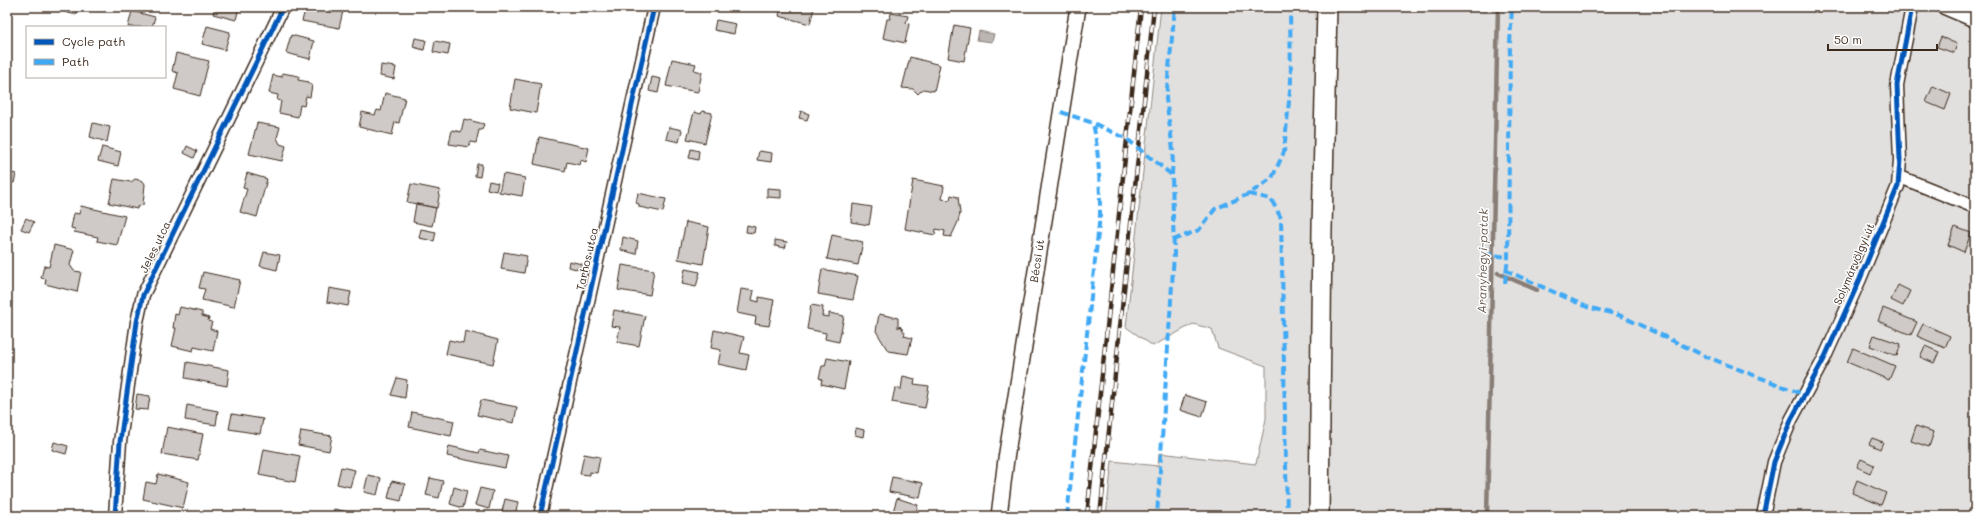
<svg xmlns="http://www.w3.org/2000/svg" width="1982" height="523" font-family="Mali,sans-serif">
	<rect width="100%" height="100%" fill="#fff"/>
	<filter id="ink" filterUnits="userSpaceOnUse"><feTurbulence type="fractalNoise" baseFrequency=".025" numOctaves="2"/><feDisplacementMap in="SourceGraphic" scale="8" xChannelSelector="R" yChannelSelector="G"/><feConvolveMatrix kernelMatrix="1 2 1 2 8 2 1 2 1" color-interpolation-filters="sRGB"/></filter>
	<g filter="url(#ink)">
		<!-- green -->
		<polygon fill="#e2e0de" stroke="#8e857e" points="1161,7 1975,7 1975,516 1106,516 1112,461 1158,466 1159,453 1256,464 1266,419 1266,366 1218,348 1212,329 1193,324 1153,346 1126,327"/>
		<!-- water -->
		<polygon fill="#bcb6b3" stroke="#887e77" points="979,31 994,34 992,42 977,40"/>
		<g fill="none" stroke-linecap="round" stroke-linejoin="round">
			<!-- stream -->
			<g stroke="#887e77" stroke-width="4.5">
				<polyline points="1498,273 1537,290"/>
				<polyline points="1487,516 1498,7"/>
			</g>
		</g>
		<!-- building -->
		<g fill="#cfcac7" stroke="#3b2a1e">
			<polygon points="54,7 78,7 76,15 54,9"/>
			<polygon points="215,7 239,7 236,20 213,14"/>
			<polygon points="315,7 344,7 339,28 302,21 305,10 318,12"/>
			<polygon points="781,7 814,8 810,24 779,16"/>
			<polygon points="963,7 985,7 984,11"/>
			<polygon points="132,11 155,17 152,27 128,27"/>
			<polygon points="891,13 908,16 906,23 909,24 905,43 883,38 887,19 890,19"/>
			<polygon points="716,20 736,24 734,34 714,30"/>
			<polygon points="954,25 970,28 964,61 948,58"/>
			<polygon points="207,26 230,32 225,50 202,44"/>
			<polygon points="291,35 314,41 310,59 286,53"/>
			<polygon points="1941,37 1957,44 1954,53 1937,47"/>
			<polygon points="415,38 426,40 424,50 413,47"/>
			<polygon points="435,41 450,44 448,55 433,52"/>
			<polygon points="176,53 209,61 200,96 174,89 178,73 172,71"/>
			<polygon points="910,57 940,65 934,91 923,89 918,94 913,89 902,88"/>
			<polygon points="672,59 696,64 694,70 702,72 698,92 666,86"/>
			<polygon points="381,65 396,67 394,79 380,76"/>
			<polygon points="282,73 299,76 298,80 309,82 309,84 312,85 310,97 306,96 304,106 300,105 298,117 279,113 281,101 277,100 278,95 269,93 273,75 282,77"/>
			<polygon points="652,77 661,79 658,93 649,91"/>
			<polygon points="515,79 541,84 536,113 510,108"/>
			<polygon points="1933,86 1951,94 1945,110 1926,102"/>
			<polygon points="385,93 405,98 399,123 395,122 392,135 359,127 362,112 375,115 377,110 381,111"/>
			<polygon points="702,111 712,113 705,143 687,139 694,112 701,114"/>
			<polygon points="801,111 809,114 807,120 799,118"/>
			<polygon points="464,119 484,124 482,130 479,130 476,143 470,142 469,147 449,144 452,130 461,132"/>
			<polygon points="93,123 110,127 107,142 90,137"/>
			<polygon points="257,123 280,127 277,138 280,144 286,146 282,161 249,154"/>
			<polygon points="669,127 682,130 679,142 666,139"/>
			<polygon points="539,137 589,148 586,162 581,160 580,165 567,162 565,171 534,164"/>
			<polygon points="187,146 197,151 194,158 184,153"/>
			<polygon points="102,147 121,152 118,166 98,161"/>
			<polygon points="691,149 699,151 698,160 689,158"/>
			<polygon points="759,151 772,153 771,162 757,160"/>
			<polygon points="477,164 482,164 480,177 475,176"/>
			<polygon points="7,172 16,174 14,183 7,182"/>
			<polygon points="247,173 267,179 257,217 240,212 247,189 243,188"/>
			<polygon points="503,174 525,178 522,196 499,192"/>
			<polygon points="114,179 131,182 135,179 143,181 145,184 143,205 137,207 137,209 109,203"/>
			<polygon points="913,180 944,186 942,199 950,200 951,195 958,197 960,213 958,222 951,237 944,236 945,231 936,229 935,235 905,229"/>
			<polygon points="489,181 498,183 496,191 487,189"/>
			<polygon points="411,184 440,190 437,208 407,202"/>
			<polygon points="767,188 781,189 781,198 767,197"/>
			<polygon points="638,193 666,199 663,212 639,207 639,204 636,203"/>
			<polygon points="416,204 436,208 432,226 413,222"/>
			<polygon points="853,204 872,207 869,225 851,222"/>
			<polygon points="81,206 125,216 117,245 97,241 98,237 74,232 75,229 71,228 74,213 79,214"/>
			<polygon points="26,218 34,222 29,232 21,229"/>
			<polygon points="686,222 709,227 703,264 678,259"/>
			<polygon points="747,225 755,227 754,233 746,232"/>
			<polygon points="1955,227 1971,233 1964,252 1948,245"/>
			<polygon points="421,229 436,232 434,241 419,238"/>
			<polygon points="832,235 863,242 858,265 827,259"/>
			<polygon points="623,237 638,241 636,254 621,250"/>
			<polygon points="775,240 787,242 785,248 775,246"/>
			<polygon points="54,245 74,250 70,265 74,271 81,272 77,292 45,284 46,279 41,278 44,266 49,267"/>
			<polygon points="264,252 280,255 277,270 260,266"/>
			<polygon points="504,252 527,256 524,273 501,269"/>
			<polygon points="569,261 582,264 581,270 568,267"/>
			<polygon points="622,265 654,270 650,295 618,290"/>
			<polygon points="685,269 700,272 696,287 682,284"/>
			<polygon points="822,269 858,276 853,300 818,294"/>
			<polygon points="203,272 240,280 234,307 202,300 205,289 199,288"/>
			<polygon points="1898,285 1910,291 1903,306 1891,300"/>
			<polygon points="329,288 351,292 348,306 327,302"/>
			<polygon points="741,289 754,291 752,300 759,302 759,297 774,300 769,326 755,324 756,317 737,313"/>
			<polygon points="811,305 823,307 822,316 829,317 829,313 844,316 839,342 825,339 826,333 807,329"/>
			<polygon points="180,307 202,312 202,316 209,318 208,321 212,322 210,329 217,331 213,351 194,347 193,351 172,346 176,328 173,328 175,314 178,315"/>
			<polygon points="1883,308 1917,322 1911,335 1878,321"/>
			<polygon points="614,310 645,316 639,346 617,342 620,327 611,326"/>
			<polygon points="879,314 898,318 898,328 900,326 905,333 904,336 912,338 908,354 888,351 876,331"/>
			<polygon points="1923,324 1950,336 1945,348 1917,336"/>
			<polygon points="714,330 744,337 740,353 749,355 746,370 718,364 721,350 711,348"/>
			<polygon points="465,331 498,340 493,364 446,354 449,340 463,343"/>
			<polygon points="1874,335 1901,344 1897,356 1870,346"/>
			<polygon points="1925,346 1939,352 1934,363 1920,357"/>
			<polygon points="1853,348 1895,366 1889,380 1847,362"/>
			<polygon points="827,358 849,362 844,389 821,384 822,379 819,378 822,366 825,366"/>
			<polygon points="187,362 229,370 227,386 185,378"/>
			<polygon points="903,376 915,379 914,384 929,386 925,408 892,402 895,388 901,389"/>
			<polygon points="397,378 407,380 405,398 391,395"/>
			<polygon points="137,394 150,396 148,410 135,409"/>
			<polygon points="1185,395 1207,402 1202,417 1180,410"/>
			<polygon points="481,400 517,407 514,423 477,415"/>
			<polygon points="187,405 218,411 216,425 185,420"/>
			<polygon points="412,412 454,421 451,436 409,427"/>
			<polygon points="232,414 263,419 260,434 229,429"/>
			<polygon points="1916,426 1934,432 1929,447 1911,441"/>
			<polygon points="167,427 203,434 198,460 162,454"/>
			<polygon points="856,428 864,430 863,437 855,435"/>
			<polygon points="301,431 332,436 329,451 298,445"/>
			<polygon points="1872,438 1883,442 1880,449 1869,444"/>
			<polygon points="54,442 68,446 66,454 52,450"/>
			<polygon points="449,446 479,453 480,450 508,456 505,468 447,456"/>
			<polygon points="264,449 300,456 295,482 259,475"/>
			<polygon points="584,454 600,457 597,473 590,472 590,475 580,474"/>
			<polygon points="1861,459 1874,465 1870,473 1857,467"/>
			<polygon points="341,467 355,470 350,487 337,484"/>
			<polygon points="158,474 189,482 183,508 143,499 146,482 156,484"/>
			<polygon points="368,475 381,478 377,495 364,492"/>
			<polygon points="892,477 923,483 920,498 889,492"/>
			<polygon points="430,478 443,481 439,498 426,495"/>
			<polygon points="1857,480 1886,493 1881,505 1852,493"/>
			<polygon points="392,481 405,484 401,501 388,498"/>
			<polygon points="454,487 467,491 463,508 450,504"/>
			<polygon points="480,488 493,491 489,509 475,505"/>
			<polygon points="897,498 918,505 915,516 892,515"/>
			<polygon points="505,499 518,502 515,516 501,516"/>
			<polygon points="334,509 363,515 363,516 332,516"/>
		</g>
		<g fill="none" stroke-linecap="round" stroke-linejoin="round">
			<defs>
				<g id="minor">
					<polyline points="1942,7 1975,21"/>
					<polyline points="1900,177 1975,207"/>
					<polyline points="115,516 120,442 137,322 143,295 283,7"/>
					<polyline points="540,516 654,7"/>
					<polyline points="1763,516 1774,462 1791,420 1824,359 1860,279 1898,186 1900,160 1897,85 1912,7"/>
				</g>
				<polyline id="tertiary" points="999,516 1006,459 1078,7"/>
				<polyline id="primary" points="1319,516 1322,228 1327,7"/>
			</defs>
			<!-- minor casing -->
			<use href="#minor" stroke="#3b2a1e" stroke-width="15"/>
			<!-- tertiary casing -->
			<use href="#tertiary" stroke="#3b2a1e" stroke-width="18"/>
			<!-- primary casing -->
			<use href="#primary" stroke="#3b2a1e" stroke-width="22"/>
			<!-- minor -->
			<use href="#minor" stroke="#fff" stroke-width="12"/>
			<!-- tertiary -->
			<use href="#tertiary" stroke="#fff" stroke-width="15"/>
			<!-- primary -->
			<use href="#primary" stroke="#fff" stroke-width="19"/>
			<defs>
				<g id="rail">
					<polyline points="1087,516 1141,7"/>
					<polyline points="1100,516 1154,7"/>
				</g>
			</defs>
			<!-- rail casing -->
			<use href="#rail" stroke="#3b2a1e" stroke-width="4.5"/>
			<!-- rail -->
			<use href="#rail" stroke="#fff" stroke-width="3" stroke-dasharray="9" stroke-linecap="butt"/>
			<!-- quiet -->
			<g stroke="#3fa9f5" stroke-width="4" stroke-dasharray="8 4" stroke-linecap="butt">
				<polyline points="1061,112 1093,123 1127,139 1172,175 1174,254 1157,516"/>
				<polyline points="1172,175 1173,150 1166,99 1175,7"/>
				<polyline points="1249,194 1271,199 1281,218 1287,516"/>
				<polyline points="1173,240 1199,230 1215,209 1249,194 1272,178 1284,152 1291,81 1290,7"/>
				<polyline points="1484,254 1508,257"/>
				<polyline points="1505,270 1587,307 1619,315 1707,357 1805,395"/>
				<polyline points="1505,283 1508,257 1510,44 1512,7"/>
				<path d="M1067,516L1100,215C1100,184 1099,153 1093,123"/>
			</g>
			<defs>
				<g id="cycleway">
					<polyline points="115,516 120,442 137,322 143,295 283,7"/>
					<polyline points="540,516 654,7"/>
					<polyline points="1763,516 1774,462 1791,420 1824,359 1860,279 1898,186 1900,160 1897,85 1912,7"/>
				</g>
			</defs>
			<!-- cycleway casing -->
			<use href="#cycleway" stroke="#fff" stroke-width="8"/>
			<!-- cycleway -->
			<use href="#cycleway" stroke="#0057b8" stroke-width="5"/>
		</g>
	</g>
	<g text-anchor="middle" stroke-width="3" stroke-linejoin="round" paint-order="stroke">
		<!-- street labels -->
		<g font-size="11" fill="#3b2a1e" stroke="#fff">
			<text transform="translate(155 247) rotate(-64)" y="4">Jeles utca</text>
			<text transform="translate(587 259) rotate(-77)" y="4">Tarhos utca</text>
			<text transform="translate(1037 261) rotate(-81)" y="4">Bécsi út</text>
			<text transform="translate(1854 264) rotate(-67)" y="4">Solymárvölgyi út</text>
		</g>
		<!-- water labels -->
		<g font-size="12" font-style="italic" fill="#685b52" stroke="#fff">
			<text transform="translate(1483 261) rotate(-89)" y="4">Aranyhegyi-patak</text>
		</g>
	</g>
	<!-- margin -->
	<rect width="1982" height="523" fill="none" stroke="#fff" stroke-width="24"/>
	<rect x="12" y="12" width="1958" height="499" fill="none" stroke="#3b2a1e" stroke-width="1.5" filter="url(#ink)"/>
	<!-- legend -->
	<rect x="26" y="26" width="140" height="52" fill="#ffffff" stroke="#b1aaa5"/>
	<rect x="34" y="39" width="20" height="6" fill="#0057b8" stroke="#b1aaa5"/>
	<text x="62" y="46" font-size="12" fill="#3b2a1e">Cycle path</text>
	<rect x="34" y="59" width="20" height="6" fill="#3fa9f5" stroke="#b1aaa5"/>
	<text x="62" y="66" font-size="12" fill="#3b2a1e">Path</text>
	<!-- scale -->
	<path d="M1828 44v6h109v-6" fill="none" stroke="#3b2a1e" stroke-width="2"/>
	<text x="1834" y="44" font-size="12" fill="#3b2a1e" stroke="#ffffff" stroke-width="3" paint-order="stroke">50 m</text>
</svg>
